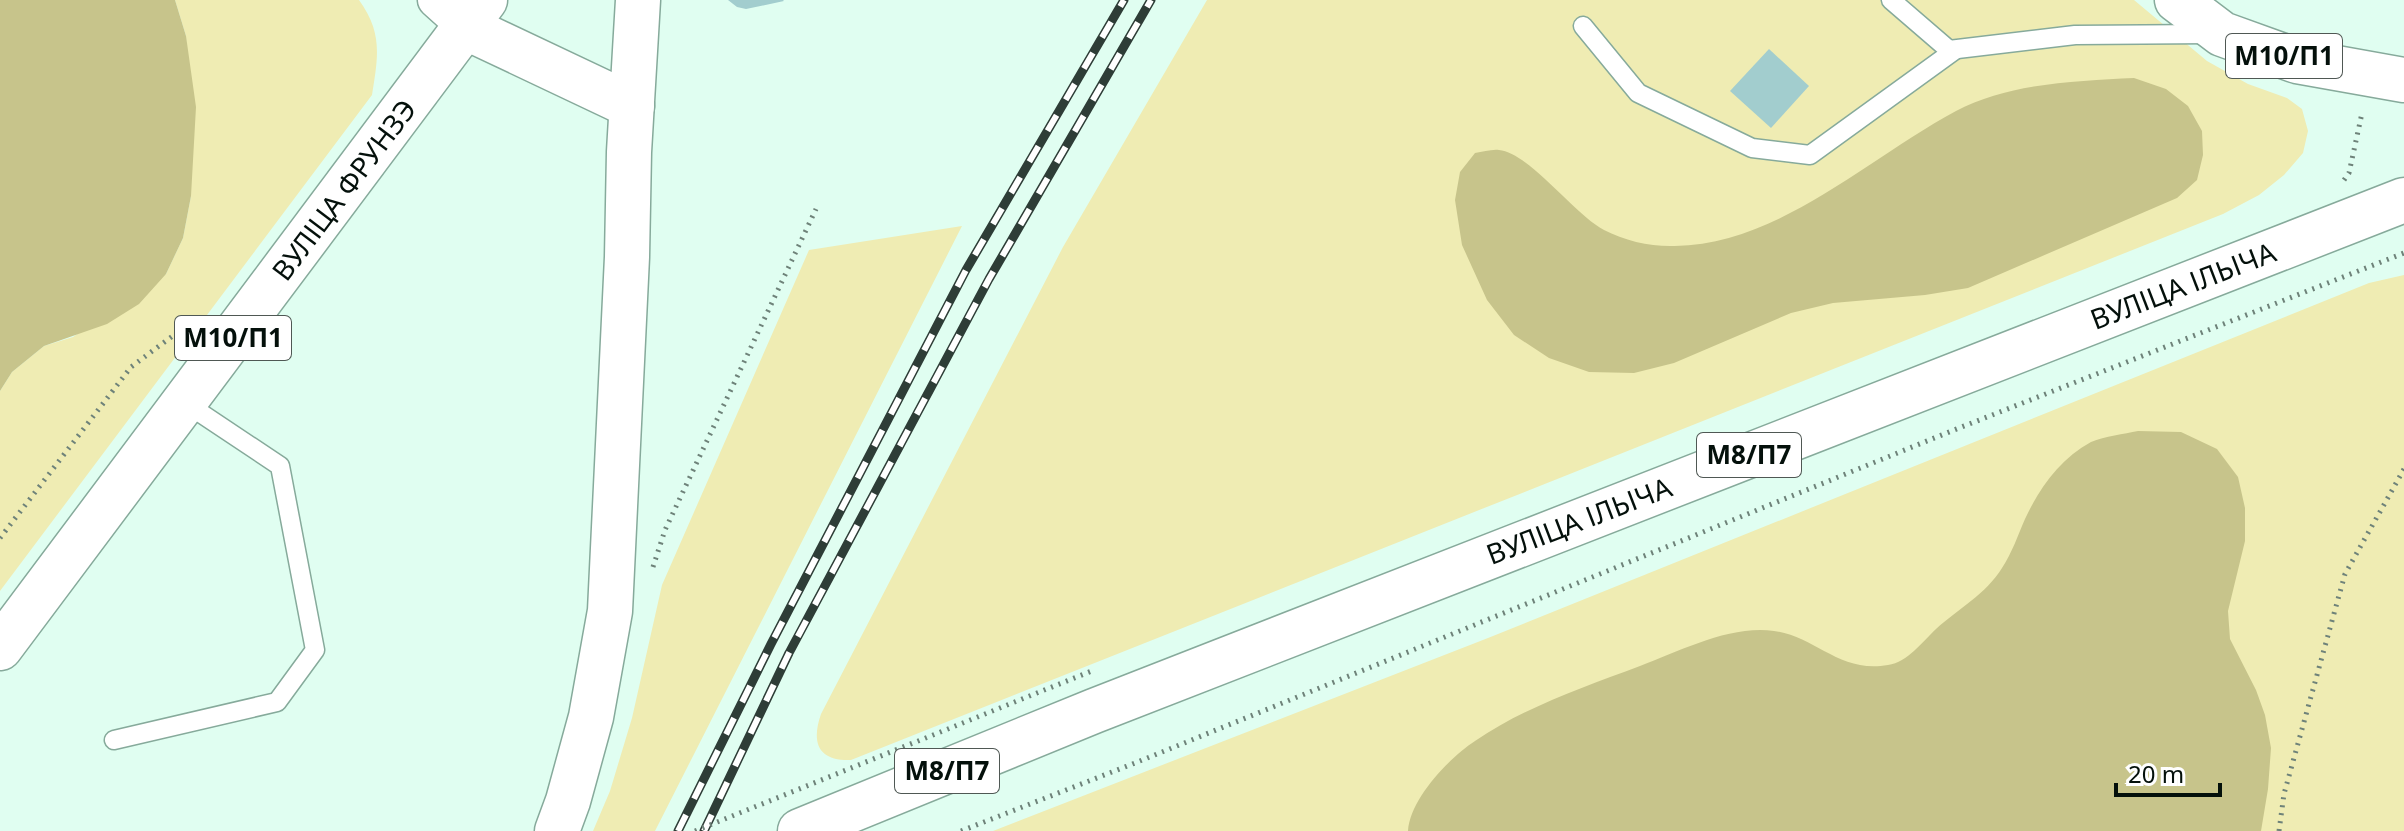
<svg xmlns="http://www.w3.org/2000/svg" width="2404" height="831" font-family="'Noto Sans',sans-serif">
	<rect width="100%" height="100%" fill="#e0fef1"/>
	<!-- green -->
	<g fill="#efecb3">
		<path d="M175,0H359C383,33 378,57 372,95L0,591V391L12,372L44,346L73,337L166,274L183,238L191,196L186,36Z"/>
		<path d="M1207,0H2134L2207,61L2248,84L2287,98L2302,109L2308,131L2303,153L2284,175L2259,195L2223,214L851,760C818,761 811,743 821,714L1063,247Z"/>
		<polygon points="962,226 655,831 593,831 610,791 632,718 662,585 809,250"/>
		<polygon points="2404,275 2404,831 993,831 1488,638 2369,283"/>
	</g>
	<!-- forest -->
	<g fill="#c7c48b">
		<polygon points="0,0 175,0 186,36 196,107 191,196 183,238 166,274 139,304 107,324 44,346 12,372 0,391"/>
		<path d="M2134,78L2166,89L2188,106L2202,131L2203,155L2197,180L2177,198L1968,288L1925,295L1833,303L1791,313L1674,363L1634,373L1589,372L1549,358L1514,335L1487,300L1462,245L1455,200L1460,172L1475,153C1483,152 1492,149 1499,150C1528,152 1575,215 1604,230C1625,241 1652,247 1675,246C1780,244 1868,158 1956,111C2009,83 2076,81 2134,78Z"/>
		<path d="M2138,431L2181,432L2217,449L2238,477L2245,508V541L2228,611L2230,639L2256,690L2265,715L2271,748L2268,789L2261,831H1408C1410,799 1449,758 1475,741C1525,707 1584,687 1640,666C1681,651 1729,625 1774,631C1815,636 1840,674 1888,665C1908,662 1922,642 1936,629C1958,609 1986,594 2002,568C2012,553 2018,535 2025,519C2040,487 2060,459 2091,442C2105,436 2124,434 2138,431Z"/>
	</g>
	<!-- building -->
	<g fill="#a2cdce">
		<polygon points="728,0 783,0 784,1 746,9 737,7"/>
		<polygon points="1769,49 1809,86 1771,128 1730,91"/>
	</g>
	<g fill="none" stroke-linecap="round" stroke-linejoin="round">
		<defs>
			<g id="lane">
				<polyline points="1891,0 1949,50 2075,35 2211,34"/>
				<polyline points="1583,26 1638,93 1752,148 1810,155 1955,50"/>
				<polyline points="114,740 277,702 315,650 280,466 184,402"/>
			</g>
			<polyline id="street" points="435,0 465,27"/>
			<g id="primary">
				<polyline points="2177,0 2222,34 2297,61 2404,80"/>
				<polyline points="465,27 632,106"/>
				<polyline points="0,648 485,0"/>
				<polyline points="557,831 568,801 591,717 610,611 627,257 629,152 638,0"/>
				<polyline points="800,831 1094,711 2404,200"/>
			</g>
		</defs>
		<!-- lane casing -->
		<use href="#lane" stroke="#86aa9b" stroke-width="21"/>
		<!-- street casing -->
		<use href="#street" stroke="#86aa9b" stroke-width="37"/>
		<!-- primary casing -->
		<use href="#primary" stroke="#86aa9b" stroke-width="47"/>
		<!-- path -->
		<g stroke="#6e8279" stroke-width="5" stroke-dasharray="2 6" stroke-linecap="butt">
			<polyline points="2344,180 2349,173 2362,113"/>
			<polyline points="0,538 131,367 194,320"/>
			<polyline points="653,567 665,530 816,209"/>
			<polyline points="961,831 1135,763 1954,430 2404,253"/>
			<polyline points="2279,831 2284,794 2345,574 2404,469"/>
		</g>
		<!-- lane -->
		<use href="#lane" stroke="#fff" stroke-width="18"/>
		<!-- street -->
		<use href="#street" stroke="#fff" stroke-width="34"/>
		<!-- primary -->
		<use href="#primary" stroke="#fff" stroke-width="44"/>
		<defs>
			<g id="rail">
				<polyline points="678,831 771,644 966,270 1124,0"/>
				<polyline points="704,831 789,653 989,279 1151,0"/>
			</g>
		</defs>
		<!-- rail casing -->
		<use href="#rail" stroke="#2e3d37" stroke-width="9"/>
		<!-- rail -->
		<use href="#rail" stroke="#fff" stroke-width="6" stroke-dasharray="18" stroke-linecap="butt"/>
		<!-- path-bridge -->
		<polyline stroke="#6e8279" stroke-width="5" stroke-dasharray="2 6" stroke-linecap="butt" points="695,831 1094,670"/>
	</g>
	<g text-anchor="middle" stroke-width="6" stroke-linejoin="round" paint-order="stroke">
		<!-- shield labels -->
		<g fill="#fff" stroke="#4f5854" stroke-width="2">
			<rect x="2226" y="34" width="116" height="44" rx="6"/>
			<rect x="175" y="316" width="116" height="44" rx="6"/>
			<rect x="1697" y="433" width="104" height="44" rx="6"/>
			<rect x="895" y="749" width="104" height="44" rx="6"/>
		</g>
		<g font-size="26" font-weight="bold" fill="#04100b">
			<text x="2284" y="65">М10/П1</text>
			<text x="233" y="347">М10/П1</text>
			<text x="1749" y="464">М8/П7</text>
			<text x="947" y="780">М8/П7</text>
		</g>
		<!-- street labels -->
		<g font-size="28" fill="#04100b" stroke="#fff">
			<text transform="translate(344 190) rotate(-53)" y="10">ВУЛІЦА ФРУНЗЭ</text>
			<text transform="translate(2183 286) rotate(-21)" y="10">ВУЛІЦА ІЛЬІЧА</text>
			<text transform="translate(1579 521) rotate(-21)" y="10">ВУЛІЦА ІЛЬІЧА</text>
		</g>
	</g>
	<!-- scale -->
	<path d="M2116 783v12h104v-12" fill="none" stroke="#04100b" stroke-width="4"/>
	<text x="2128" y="783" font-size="24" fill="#04100b" stroke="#ffffff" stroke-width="6" paint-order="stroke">20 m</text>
</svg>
